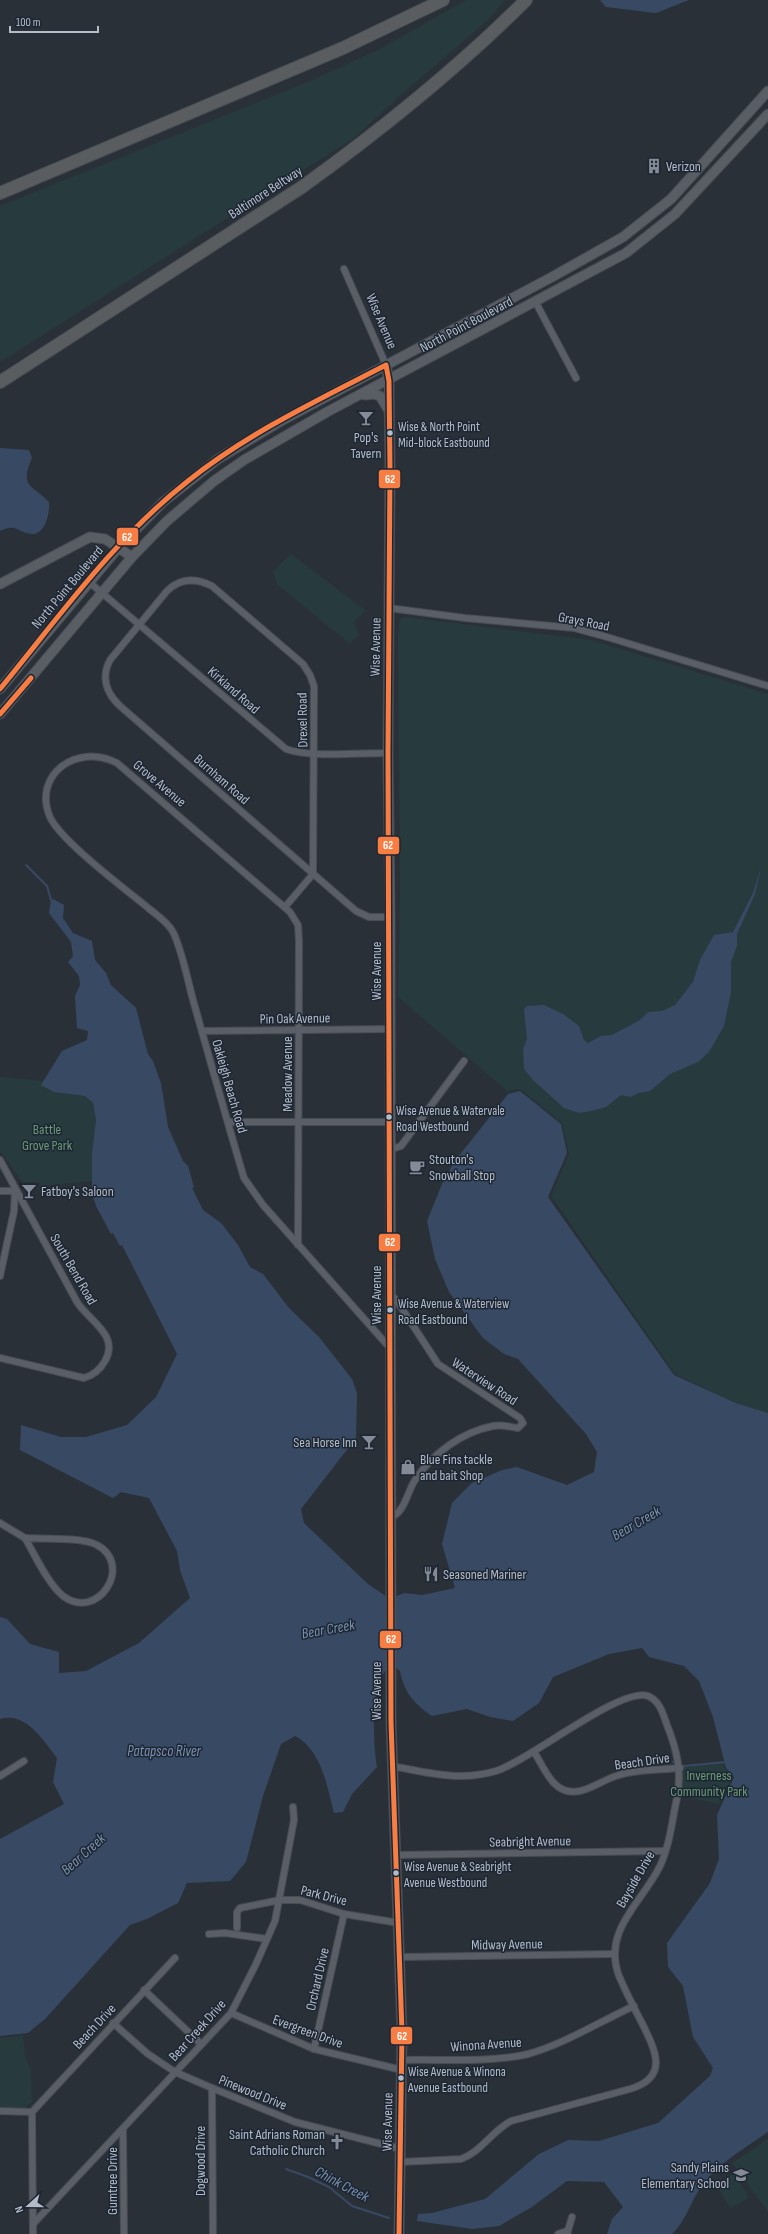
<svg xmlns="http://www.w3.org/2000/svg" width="768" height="2234" font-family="'Sofia Sans Condensed',sans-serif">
	<rect width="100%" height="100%" fill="#2a3038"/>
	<!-- green -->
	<g fill="#273a3e">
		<polygon points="466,0 505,0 487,21 403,93 354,138 0,362 0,206 308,82 378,50"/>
		<polygon points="291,554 366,611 354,621 359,636 349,643 277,584 273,571"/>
		<polygon points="405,617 591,640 768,694 768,1413 736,1403 675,1374 551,1196 569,1154 562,1123 520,1089 507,1091 398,997 400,886 398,636 399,623 401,619"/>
		<polygon points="0,1077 44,1081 42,1085 68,1094 85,1096 93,1103 96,1120 92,1152 92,1181 41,1186 36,1182 23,1183 0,1151"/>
		<polygon points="724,1763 724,1768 733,1777 719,1804 681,1796 683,1767"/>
		<polygon points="23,2035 25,2057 31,2069 32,2102 25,2108 0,2108 0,2038"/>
		<polygon points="768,2139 768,2212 732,2163"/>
		<polygon points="735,2173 749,2198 730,2208 716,2184"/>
	</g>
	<!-- water -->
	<g fill="#384963">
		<polygon points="600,0 689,0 656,13 606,7"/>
		<path d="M0,448L29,450L32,458C19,487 32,485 49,502C50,512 46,533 33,534C19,534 17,522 0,531Z"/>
		<polygon points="761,867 755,894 737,934 737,946 731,962 731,992 724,1026 709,1052 698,1062 670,1074 650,1091 638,1093 630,1097 621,1095 606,1107 591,1111 579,1113 564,1108 533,1080 524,1069 523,1049 527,1039 524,1009 527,1006 544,1005 563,1014 579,1026 584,1040 588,1043 601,1036 612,1035 640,1020 648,1012 662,1011 675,1005 693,982 700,960 714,935 733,932 753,893"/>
		<path d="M53,899L64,905L63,918L73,933L92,941L95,960L106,973L111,985L136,1008L148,1054L153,1061L161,1083L168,1127L183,1161L188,1166L194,1187L192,1188L203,1210L221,1223L238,1245L250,1267L263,1274L289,1308L319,1337L352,1379L357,1393L356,1438L301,1509L304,1523L368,1584L390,1599L404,1593L422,1595L455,1588L442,1544L452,1503L472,1483L502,1470L517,1467L567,1485L594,1472L597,1452L586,1434L518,1359L504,1354L483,1338L449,1292L435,1259L427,1221L442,1184L454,1162L508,1094L520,1091L561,1124L567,1153L548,1197L674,1375L736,1403L768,1413V2132C744,2149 715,2165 699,2190C690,2204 685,2222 672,2234H607L612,2219L623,2207L604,2182L567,2181L532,2207L499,2226L472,2229L417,2221L418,2214L432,2213L485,2199L539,2154L568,2140L599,2141L658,2123L710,2076L713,2068L693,2037L683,1986L668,1967L667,1943L710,1883L719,1859L717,1815L734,1777L726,1768L713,1717L699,1681L684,1666L649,1657L642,1648L609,1654L553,1677L539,1703L513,1721L490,1717L467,1709L432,1716C414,1704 404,1692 400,1671L396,1668L387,1669C370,1684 373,1745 377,1767L352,1794L343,1812L334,1813C327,1787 322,1750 295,1736L281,1744L263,1796L246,1862L230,1881L187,1883L178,1903L147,1919L130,1925L46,2018L28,2033L0,2036V1839L64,1804L53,1782L57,1758C44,1741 26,1711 0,1719V1617L7,1619L30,1644L59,1652V1673L86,1671L139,1643L190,1598L180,1570L177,1551L149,1498L121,1492L113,1498L20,1450L21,1425L61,1437H86L127,1425L156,1397L177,1354L122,1245L120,1246L113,1233L111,1234L96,1206L92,1193V1152L96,1120L93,1103L85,1096L54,1092L41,1085L62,1051L87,1040L88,1031L77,1028L75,996L80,985L79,976L68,962L73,956L71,942L49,913L51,900Z"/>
	</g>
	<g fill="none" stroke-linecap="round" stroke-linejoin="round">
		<!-- stream -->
		<g stroke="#384963" stroke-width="2">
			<polyline points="26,865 47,886 51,900"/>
			<polyline points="673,1762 684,1766 726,1762"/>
			<polyline points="286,2169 308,2177 329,2187 352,2206 389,2218"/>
		</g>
		<defs>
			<g id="street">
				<polyline points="344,269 386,365"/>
				<polyline points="536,303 576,378"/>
				<path d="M89,582L286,749C311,758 360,753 388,753"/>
				<polyline points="389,608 465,618 574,628 607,637 768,686"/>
				<path d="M285,907L313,874L314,686L310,675L303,664L212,586C196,578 180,578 167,591L110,660C101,677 106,693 120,706L356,911L369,917H390"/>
				<polyline points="202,1031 389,1029"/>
				<polyline points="228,1122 389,1122"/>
				<polyline points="389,1150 401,1146 464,1061"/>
				<path d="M0,1160L77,1302C89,1321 120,1335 105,1361C100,1370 94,1375 84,1378L0,1358"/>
				<polyline points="0,1191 15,1191"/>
				<path d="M298,1245L299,941L298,925L290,912L117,763C77,742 32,775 50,817C60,840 125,889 147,907C155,914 168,922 173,932C183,952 188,984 195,1007C211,1064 227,1121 244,1178L263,1205L390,1348"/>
				<polyline points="0,1276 14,1211 15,1191"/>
				<path d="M390,1293L399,1304L438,1364L520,1418L523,1423L518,1428C510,1427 501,1424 493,1426C462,1432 433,1453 415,1480C408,1490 404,1515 390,1517"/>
				<polyline points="0,1523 25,1538"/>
				<path d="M25,1538C42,1539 83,1537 97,1545C134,1565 98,1622 63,1596C48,1584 35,1555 25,1538Z"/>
				<path d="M534,1752C542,1764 550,1785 564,1790C581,1797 600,1781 616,1776C636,1769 659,1770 680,1768"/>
				<path d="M391,1766C427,1772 459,1782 496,1771C529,1761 621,1686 648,1696C660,1701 663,1714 667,1725C677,1750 682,1772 677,1798C672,1820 670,1845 660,1866C642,1903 602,1930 619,1976C626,1992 634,2008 642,2023C655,2050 670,2077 630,2089L511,2121C492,2131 481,2152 461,2159L401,2162"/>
				<polyline points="0,1776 24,1761"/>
				<polyline points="396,1855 665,1851"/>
				<polyline points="237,1928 237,1912 240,1908 280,1900 300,1900 344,1914 399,1923"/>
				<polyline points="209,1934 225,1933 267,1939"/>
				<polyline points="400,1957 614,1954"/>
				<polyline points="144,1990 201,2044"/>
				<polyline points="231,2013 314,2049 402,2070"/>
				<polyline points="113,2023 148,2054 175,2072 212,2088 295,2122 401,2149"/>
				<polyline points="314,2049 344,1914"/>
				<path d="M402,2060C441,2059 491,2063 528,2054C562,2045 601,2021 634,2006"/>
				<polyline points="212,2088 213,2234"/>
				<polyline points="0,2111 32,2112"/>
				<polyline points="32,2112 175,1958"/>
				<polyline points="32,2112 33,2234"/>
				<polyline points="123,2129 124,2234"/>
				<polyline points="33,2224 231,2013 256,1964 275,1921 294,1820 293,1807"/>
				<polyline points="558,2234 567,2231"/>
				<polyline points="567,2234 572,2217"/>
			</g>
			<g id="secondary">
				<polyline points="386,365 389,381 390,469 388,753 390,917 391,1722 402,2032 399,2234"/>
				<polyline points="365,395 374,394 380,396 388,409"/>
				<polyline points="0,584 90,537 105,539 132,557"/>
				<polyline points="0,689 119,547 163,502 218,459 281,421 552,277 623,237 671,199 768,91"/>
				<polyline points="0,714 132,557 167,521 214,481 244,460 327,412 626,253 675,214 768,114"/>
			</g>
			<g id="highway">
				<polyline points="0,193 343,48 443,0"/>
				<path d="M0,382L302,187C381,130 457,69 526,0"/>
			</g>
		</defs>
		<!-- street casing -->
		<use href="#street" stroke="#484c53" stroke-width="8"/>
		<!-- secondary casing -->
		<use href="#secondary" stroke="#484c53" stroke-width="11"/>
		<!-- highway casing -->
		<use href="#highway" stroke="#474c53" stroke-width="14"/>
		<!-- street -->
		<use href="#street" stroke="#5a5e66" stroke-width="6"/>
		<!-- secondary -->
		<use href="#secondary" stroke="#595d64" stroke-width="9"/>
		<!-- highway -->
		<use href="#highway" stroke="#5a5d60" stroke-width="12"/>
		<defs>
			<g id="bus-1">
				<path d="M0,689C59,617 114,539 188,481C248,433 318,400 386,365L389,381L390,469L388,753L391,1722L402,2032L399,2234"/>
				<polyline points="0,714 31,678"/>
			</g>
		</defs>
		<!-- bus-1 casing -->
		<use href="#bus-1" stroke="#1d2633" stroke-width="8"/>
		<!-- bus-1 -->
		<use href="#bus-1" stroke="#f77d43" stroke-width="5"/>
	</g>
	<!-- icons -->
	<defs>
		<symbol id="building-bare" viewBox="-9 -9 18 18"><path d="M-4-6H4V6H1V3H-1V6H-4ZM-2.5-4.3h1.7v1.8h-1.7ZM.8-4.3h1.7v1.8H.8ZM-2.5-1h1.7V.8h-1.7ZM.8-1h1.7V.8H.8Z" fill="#848b96" stroke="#1d2633" stroke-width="2.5" paint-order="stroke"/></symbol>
		<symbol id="bar-bare" viewBox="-9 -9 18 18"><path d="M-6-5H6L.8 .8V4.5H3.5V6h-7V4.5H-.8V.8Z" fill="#848b96" stroke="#1d2633" stroke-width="2.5" paint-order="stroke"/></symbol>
		<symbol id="cafe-bare" viewBox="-9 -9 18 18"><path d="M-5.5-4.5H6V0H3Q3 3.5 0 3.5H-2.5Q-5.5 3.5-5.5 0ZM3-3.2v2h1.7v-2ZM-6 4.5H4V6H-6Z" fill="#848b96" stroke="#1d2633" stroke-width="2.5" paint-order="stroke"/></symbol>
		<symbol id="shop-bare" viewBox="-9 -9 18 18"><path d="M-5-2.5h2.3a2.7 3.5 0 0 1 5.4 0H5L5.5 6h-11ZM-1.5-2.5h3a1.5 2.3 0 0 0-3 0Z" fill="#848b96" stroke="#1d2633" stroke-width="2.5" paint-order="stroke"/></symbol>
		<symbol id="restaurant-bare" viewBox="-9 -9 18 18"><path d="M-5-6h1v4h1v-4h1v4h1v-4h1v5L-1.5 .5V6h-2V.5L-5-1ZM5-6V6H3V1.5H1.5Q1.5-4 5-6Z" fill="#848b96" stroke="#1d2633" stroke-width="2.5" paint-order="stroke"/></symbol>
		<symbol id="church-bare" viewBox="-9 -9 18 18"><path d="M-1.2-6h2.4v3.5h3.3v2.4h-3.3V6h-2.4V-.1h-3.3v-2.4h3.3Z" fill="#848b96" stroke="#1d2633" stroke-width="2.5" paint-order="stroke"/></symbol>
		<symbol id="school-bare" viewBox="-9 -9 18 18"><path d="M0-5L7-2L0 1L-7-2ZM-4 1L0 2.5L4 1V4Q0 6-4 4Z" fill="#848b96" stroke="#1d2633" stroke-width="2.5" paint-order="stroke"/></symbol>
	</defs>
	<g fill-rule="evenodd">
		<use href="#building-bare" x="643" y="155" width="22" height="22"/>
		<use href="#bar-bare" x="355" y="407" width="22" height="22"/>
		<use href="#cafe-bare" x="406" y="1156" width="22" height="22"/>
		<use href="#bar-bare" x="18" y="1180" width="22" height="22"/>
		<use href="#bar-bare" x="358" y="1431" width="22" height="22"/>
		<use href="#shop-bare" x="397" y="1456" width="22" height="22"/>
		<use href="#restaurant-bare" x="420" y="1563" width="22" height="22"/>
		<use href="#church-bare" x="326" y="2131" width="22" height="22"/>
		<use href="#school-bare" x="730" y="2164" width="22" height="22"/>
	</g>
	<!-- markers -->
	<g fill="#b4bcc9" stroke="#1d2633" stroke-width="1.5">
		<circle cx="390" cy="433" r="3.5"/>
		<circle cx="389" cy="1117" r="3.5"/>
		<circle cx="390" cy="1310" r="3.5"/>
		<circle cx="396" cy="1873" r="3.5"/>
		<circle cx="401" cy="2078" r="3.5"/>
	</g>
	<g text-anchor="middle" stroke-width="3" stroke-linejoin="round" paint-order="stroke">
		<!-- bus labels -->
		<g font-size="13" fill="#b4bcc9" stroke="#1d2633" text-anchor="start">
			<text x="398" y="431">Wise &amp; North Point<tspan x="398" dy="16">Mid-block Eastbound</tspan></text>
			<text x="396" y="1115">Wise Avenue &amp; Watervale<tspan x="396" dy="16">Road Westbound</tspan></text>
			<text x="398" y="1308">Wise Avenue &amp; Waterview<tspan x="398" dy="16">Road Eastbound</tspan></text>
			<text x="404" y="1871">Wise Avenue &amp; Seabright<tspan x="404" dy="16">Avenue Westbound</tspan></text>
			<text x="408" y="2076">Wise Avenue &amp; Winona<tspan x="408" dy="16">Avenue Eastbound</tspan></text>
		</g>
		<!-- poi labels -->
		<g font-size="14" fill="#b4bcc9" stroke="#1d2633" text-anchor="start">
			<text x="666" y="171">Verizon</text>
			<text x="366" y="442" text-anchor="middle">Pop's<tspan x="366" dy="16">Tavern</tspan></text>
			<text x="429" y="1164">Stouton's<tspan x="429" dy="16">Snowball Stop</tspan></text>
			<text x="41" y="1196">Fatboy's Saloon</text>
			<text x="357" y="1447" text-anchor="end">Sea Horse Inn</text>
			<text x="420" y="1464">Blue Fins tackle<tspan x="420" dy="16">and bait Shop</tspan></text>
			<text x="443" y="1579">Seasoned Mariner</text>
			<text x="325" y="2139" text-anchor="end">Saint Adrians Roman<tspan x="325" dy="16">Catholic Church</tspan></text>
			<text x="729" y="2172" text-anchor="end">Sandy Plains<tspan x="729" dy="16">Elementary School</tspan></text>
		</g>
		<!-- street labels -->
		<g font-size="14" fill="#b4bcc9" stroke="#1d2633">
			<text transform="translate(265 192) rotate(-33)" y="5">Baltimore Beltway</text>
			<text transform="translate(382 321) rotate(67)" y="5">Wise Avenue</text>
			<text transform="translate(466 324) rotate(-28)" y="5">North Point Boulevard</text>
			<text transform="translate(67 587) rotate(-50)" y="5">North Point Boulevard</text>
			<text transform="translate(584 621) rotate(11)" y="5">Grays Road</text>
			<text transform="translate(375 647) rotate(-89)" y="5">Wise Avenue</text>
			<text transform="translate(234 690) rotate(41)" y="5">Kirkland Road</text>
			<text transform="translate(302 720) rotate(-91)" y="5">Drexel Road</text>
			<text transform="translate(222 779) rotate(41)" y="5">Burnham Road</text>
			<text transform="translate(160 783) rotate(40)" y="5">Grove Avenue</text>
			<text transform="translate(376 971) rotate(-90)" y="5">Wise Avenue</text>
			<text transform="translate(295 1018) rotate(-1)" y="5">Pin Oak Avenue</text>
			<text transform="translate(287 1074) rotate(-90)" y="5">Meadow Avenue</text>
			<text transform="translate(230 1086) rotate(74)" y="5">Oakleigh Beach Road</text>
			<text transform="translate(74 1269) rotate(60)" y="5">South Bend Road</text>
			<text transform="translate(376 1295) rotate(-90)" y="5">Wise Avenue</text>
			<text transform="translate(485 1381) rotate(33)" y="5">Waterview Road</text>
			<text transform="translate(376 1691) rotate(-90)" y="5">Wise Avenue</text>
			<text transform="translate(642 1761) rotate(-8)" y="5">Beach Drive</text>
			<text transform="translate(530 1841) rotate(-1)" y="5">Seabright Avenue</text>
			<text transform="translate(635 1879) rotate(-60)" y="5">Bayside Drive</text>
			<text transform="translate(324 1895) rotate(14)" y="5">Park Drive</text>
			<text transform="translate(507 1944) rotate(-1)" y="5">Midway Avenue</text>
			<text transform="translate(317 1979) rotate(-77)" y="5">Orchard Drive</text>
			<text transform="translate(94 2026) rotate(-47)" y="5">Beach Drive</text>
			<text transform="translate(197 2030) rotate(-48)" y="5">Bear Creek Drive</text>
			<text transform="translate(308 2031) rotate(20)" y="5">Evergreen Drive</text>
			<text transform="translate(486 2044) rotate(-4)" y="5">Winona Avenue</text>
			<text transform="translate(253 2092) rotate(22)" y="5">Pinewood Drive</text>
			<text transform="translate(387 2122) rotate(-89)" y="5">Wise Avenue</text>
			<text transform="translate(200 2161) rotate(-90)" y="5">Dogwood Drive</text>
			<text transform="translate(112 2181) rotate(-90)" y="5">Gumtree Drive</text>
		</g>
		<!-- park labels -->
		<g font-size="14" fill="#6b9a76" stroke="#1d2633">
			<text x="47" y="1134">Battle<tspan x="47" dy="16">Grove Park</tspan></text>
			<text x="709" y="1780">Inverness<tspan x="709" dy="16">Community Park</tspan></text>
		</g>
		<!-- water labels -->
		<g font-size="15" font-style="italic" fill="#7c92b1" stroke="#1d2633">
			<text transform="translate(636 1523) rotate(-30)" y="5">Bear Creek</text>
			<text transform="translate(328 1629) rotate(-10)" y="5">Bear Creek</text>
			<text x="164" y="1756">Patapsco River</text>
			<text transform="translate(83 1854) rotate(-42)" y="5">Bear Creek</text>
			<text transform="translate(342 2184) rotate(28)" y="5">Chink Creek</text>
		</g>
	</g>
	<g stroke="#1d2633" stroke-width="1.5">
		<rect x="378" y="469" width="23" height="20" rx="4" fill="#f77d43"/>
		<rect x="116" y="527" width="23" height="19" rx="4" fill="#f77d43"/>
		<rect x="377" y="836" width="23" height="19" rx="4" fill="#f77d43"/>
		<rect x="378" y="1233" width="23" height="19" rx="4" fill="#f77d43"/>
		<rect x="379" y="1630" width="23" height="19" rx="4" fill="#f77d43"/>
		<rect x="390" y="2026" width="23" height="19" rx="4" fill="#f77d43"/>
	</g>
	<g font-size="11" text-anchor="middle" font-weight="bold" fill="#fff">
		<text x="390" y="483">62</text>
		<text x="127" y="541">62</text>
		<text x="388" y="849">62</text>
		<text x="390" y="1246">62</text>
		<text x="391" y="1643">62</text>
		<text x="402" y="2040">62</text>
	</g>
	<!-- north arrow -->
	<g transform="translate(28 2206) rotate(249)" stroke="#1d2633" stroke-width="3" paint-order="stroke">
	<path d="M0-3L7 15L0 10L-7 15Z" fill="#b4bcc9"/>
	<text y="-6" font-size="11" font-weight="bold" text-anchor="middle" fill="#b4bcc9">N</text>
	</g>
	<!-- scale -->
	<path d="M10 26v6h88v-6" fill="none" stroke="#b4bcc9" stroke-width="2"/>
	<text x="16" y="26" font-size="12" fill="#b4bcc9" stroke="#1d2633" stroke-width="3" paint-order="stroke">100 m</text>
</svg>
